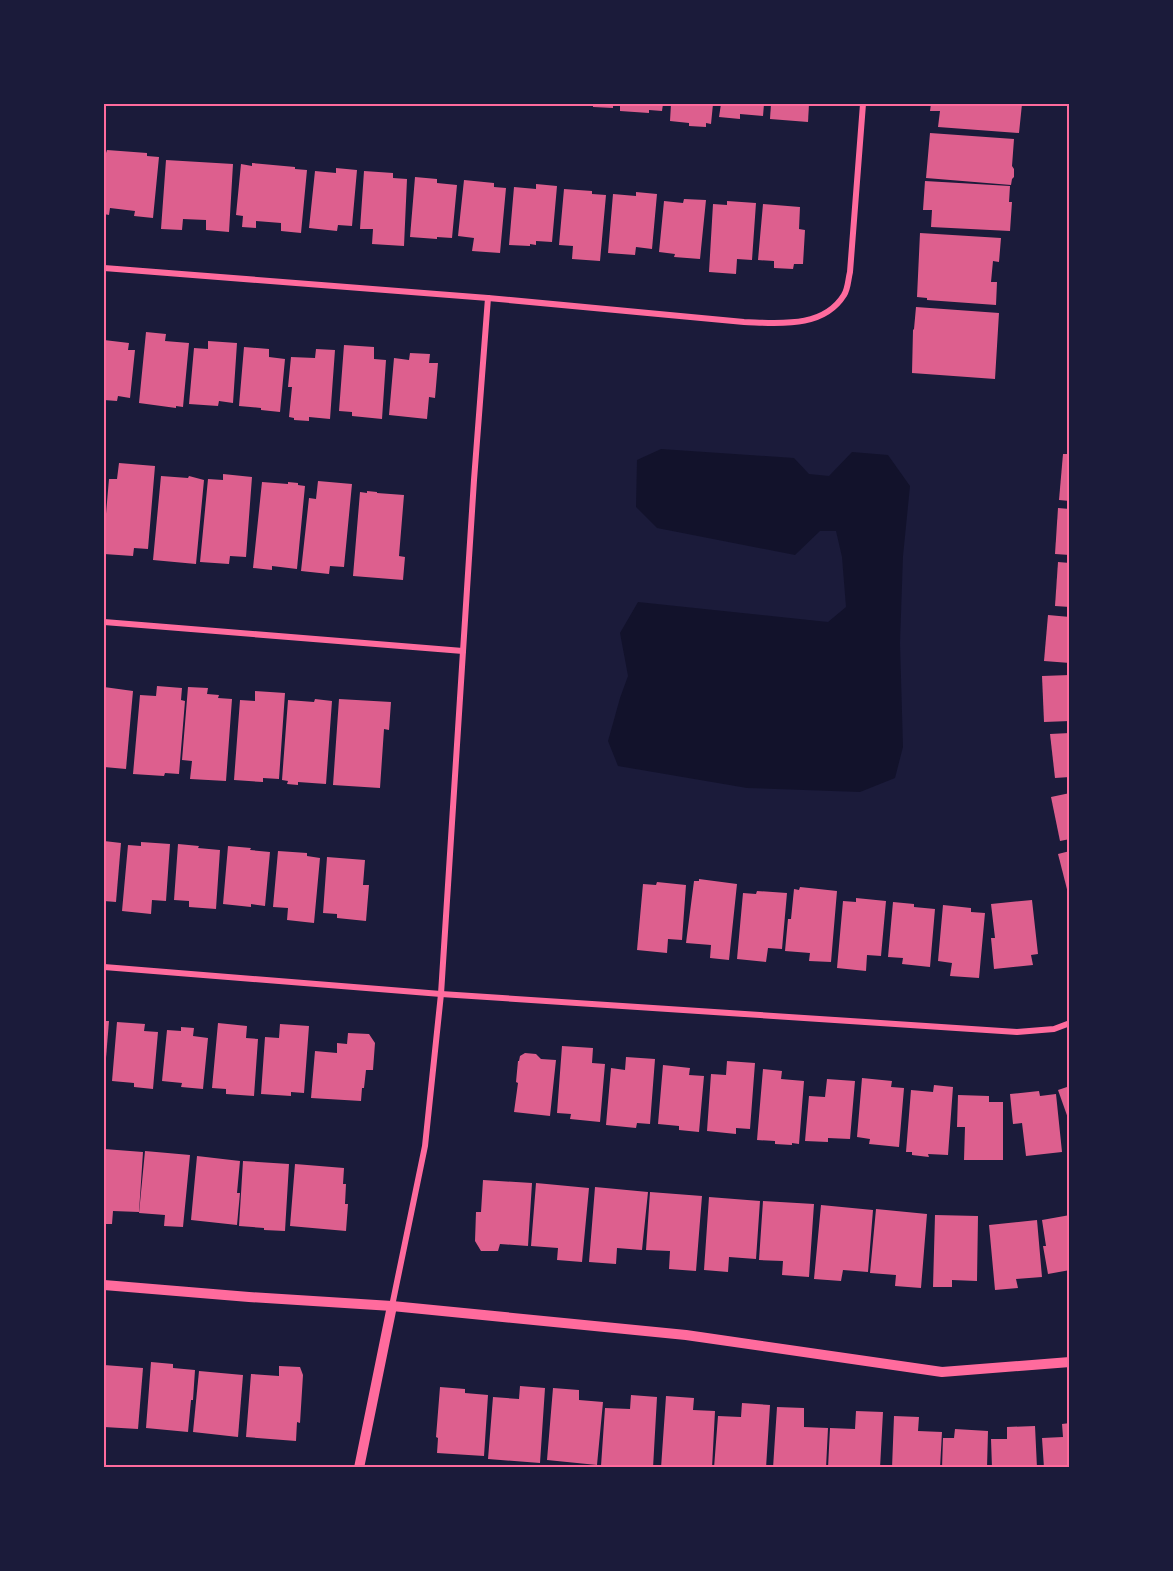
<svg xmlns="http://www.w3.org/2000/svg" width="1173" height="1571" font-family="Ubuntu,sans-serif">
	<rect width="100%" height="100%" fill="#1b1b3a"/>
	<!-- water -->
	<polygon fill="#12122b" points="661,449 794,458 809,474 829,476 852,452 888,455 910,486 903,556 900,643 903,747 895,778 860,792 747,788 618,766 608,741 620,698 628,676 620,633 638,602 828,622 846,607 842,557 836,531 820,531 795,555 657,528 636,507 637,460"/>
	<!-- building -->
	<g fill="#dd5f8e">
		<polygon points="593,104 613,104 613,108 593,107"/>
		<polygon points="620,104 663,104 662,111 649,110 649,113 620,111"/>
		<polygon points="671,104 713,104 711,124 706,123 706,127 689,126 689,123 670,121"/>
		<polygon points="721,104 764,104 763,116 740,114 740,119 719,117"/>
		<polygon points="771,104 809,104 808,122 770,119"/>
		<polygon points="931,104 1022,104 1019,133 938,127 940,111 930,111"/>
		<polygon points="930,133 1014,139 1012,166 1014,169 1014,177 1012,179 1011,185 926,178"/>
		<polygon points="107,150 147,153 147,156 159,157 153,218 134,216 135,211 110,208 109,215 104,214 104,153 106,153"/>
		<polygon points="166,160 233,164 229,232 206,230 206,220 183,219 182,230 161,229"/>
		<polygon points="252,163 295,167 295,169 307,170 301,233 281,231 281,223 256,221 256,228 242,227 243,216 236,215 241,164 252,166"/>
		<polygon points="336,168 357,170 352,226 338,225 337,231 309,228 315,171 336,173"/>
		<polygon points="364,171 393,173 393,178 407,179 404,246 372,244 373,229 360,229"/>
		<polygon points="415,177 437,179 437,183 457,185 452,238 437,237 437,239 410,237"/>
		<polygon points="464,180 494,183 494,187 506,188 500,253 472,251 474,238 458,236"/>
		<polygon points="925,181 1010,186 1009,202 1012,202 1010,231 931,227 932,210 923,210"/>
		<polygon points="536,184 557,186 552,242 536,241 536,245 530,244 530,246 509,245 514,187 536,189"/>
		<polygon points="564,189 592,191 592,194 606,195 600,261 572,259 573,246 559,245"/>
		<polygon points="636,192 657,194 652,249 636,247 635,255 608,253 613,194 636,196"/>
		<polygon points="684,199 706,200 700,259 674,257 675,254 659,252 664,201 683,203"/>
		<polygon points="727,201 756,203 752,260 737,259 736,274 709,272 713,204 727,205"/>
		<polygon points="763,204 800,207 799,229 805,230 803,264 794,264 793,269 774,268 774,261 758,260"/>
		<polygon points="920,233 1001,238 999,262 993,261 991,282 997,282 996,305 927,300 927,298 917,297"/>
		<polygon points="916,307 999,313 995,379 912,373 913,330 914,329"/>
		<polygon points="146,332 166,334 165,341 189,343 183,407 176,406 176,408 139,403"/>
		<polygon points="104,340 129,343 128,350 135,350 130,398 118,396 117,401 104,400"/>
		<polygon points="208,341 237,343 233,403 219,401 218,406 189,404 194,348 208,349"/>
		<polygon points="344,345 374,347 374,359 386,360 382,419 352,416 352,412 339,411"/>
		<polygon points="244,347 269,349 269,357 285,359 280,412 261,410 261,408 239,406"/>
		<polygon points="316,349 335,350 330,419 309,417 309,421 294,420 294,418 289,417 292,387 288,387 291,357 315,358"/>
		<polygon points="410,353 430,354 429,363 438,363 435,398 429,397 427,419 389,415 394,358 409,360"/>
		<polygon points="1063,454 1070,454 1070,501 1059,500"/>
		<polygon points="119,463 155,466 148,549 134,548 133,556 104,554 104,537 109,479 117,479"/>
		<polygon points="223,474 252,477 246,557 230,556 229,564 200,562 208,479 223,480"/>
		<polygon points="161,476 188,478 189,476 204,480 196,564 153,560"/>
		<polygon points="318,481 352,484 344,567 330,566 329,574 301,571 309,498 316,499"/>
		<polygon points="262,482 288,484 288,482 298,483 298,485 305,486 297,569 272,566 272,570 253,568"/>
		<polygon points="367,491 377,492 377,493 404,495 399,556 405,557 403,580 353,576 360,492 367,493"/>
		<polygon points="1058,508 1070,509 1070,555 1055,554"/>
		<polygon points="1058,562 1070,563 1070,607 1055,606"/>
		<polygon points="1048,615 1070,617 1070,663 1044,661"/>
		<polygon points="1070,675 1070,721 1044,722 1042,676"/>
		<polygon points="157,686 182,688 181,700 185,701 179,774 165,773 164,776 133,774 140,695 156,696"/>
		<polygon points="104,687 133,691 126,769 104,767"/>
		<polygon points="188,687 208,688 207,694 219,695 218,698 232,699 226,781 190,779 192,761 182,760"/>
		<polygon points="255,691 285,693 279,779 263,778 263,782 234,780 240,700 255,701"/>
		<polygon points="315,699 332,701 326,784 298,782 298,785 287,784 288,781 282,780 288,700 314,702"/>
		<polygon points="339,699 391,702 389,730 384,729 380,788 333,785"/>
		<polygon points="1070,733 1070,777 1055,778 1050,734"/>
		<polygon points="1070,793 1070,839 1060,841 1051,797"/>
		<polygon points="104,841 121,843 116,902 104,901"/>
		<polygon points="141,842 170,844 166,901 152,900 151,914 122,911 128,845 141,846"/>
		<polygon points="178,844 199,846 198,848 220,850 216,909 189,907 189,901 174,900"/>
		<polygon points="228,846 251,848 250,850 270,852 265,906 251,904 251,907 223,904"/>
		<polygon points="278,851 307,853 307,856 320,858 314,923 287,920 288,908 273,907"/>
		<polygon points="1070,851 1070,897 1069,897 1058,854"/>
		<polygon points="327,857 365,860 363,885 369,885 366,921 337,918 337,914 323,913"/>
		<polygon points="699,879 737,884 729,960 710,958 711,945 686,943 694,881 699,881"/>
		<polygon points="657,882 686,885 682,940 668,939 667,953 637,950 643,884 656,885"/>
		<polygon points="800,887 837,891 831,962 809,961 810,953 785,951 788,919 791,919 794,889 799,890"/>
		<polygon points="757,891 787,893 782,949 768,948 766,962 737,959 743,893 756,894"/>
		<polygon points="856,898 886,901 881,956 867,955 866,971 837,968 843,901 856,902"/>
		<polygon points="1032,900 1038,954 1031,955 1033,965 994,969 991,938 995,938 991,904"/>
		<polygon points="893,902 914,904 914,907 935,909 930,967 902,964 903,958 888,957"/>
		<polygon points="943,905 971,908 971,912 985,913 979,978 950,976 952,963 938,961"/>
		<polygon points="104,1021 109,1021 105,1070 104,1070"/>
		<polygon points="117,1022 145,1024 144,1031 158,1032 153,1089 134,1087 134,1083 112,1081"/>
		<polygon points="218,1023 247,1026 246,1038 258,1039 254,1096 226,1094 226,1089 212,1088"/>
		<polygon points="280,1024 309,1026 304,1093 291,1092 291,1096 261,1094 265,1037 279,1038"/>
		<polygon points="181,1027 194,1028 193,1036 208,1038 203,1089 181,1087 182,1083 162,1081 167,1030 181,1031"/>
		<polygon points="348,1033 369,1034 375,1043 373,1070 366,1070 364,1088 362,1088 361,1101 311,1098 315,1051 337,1053 337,1043 347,1044"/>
		<polygon points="562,1046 593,1048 592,1063 605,1064 600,1122 570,1119 571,1114 557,1113"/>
		<polygon points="525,1053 536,1054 541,1059 556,1060 550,1116 514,1112 518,1083 516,1082 518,1061 519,1061 520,1056"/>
		<polygon points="626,1057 655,1059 650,1124 637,1123 636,1128 606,1125 611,1068 625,1070"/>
		<polygon points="727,1061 755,1063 750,1129 736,1128 736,1134 707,1131 711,1074 726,1075"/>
		<polygon points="663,1065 690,1068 689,1075 704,1076 699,1132 679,1130 679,1126 658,1124"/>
		<polygon points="763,1069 782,1071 781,1079 804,1081 799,1144 792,1143 792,1145 775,1144 775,1141 757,1140"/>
		<polygon points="862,1078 892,1081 891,1087 904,1088 899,1147 869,1144 870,1139 857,1137"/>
		<polygon points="827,1079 855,1081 850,1139 828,1138 828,1142 805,1141 809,1096 825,1097"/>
		<polygon points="934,1085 953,1087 948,1155 928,1154 929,1157 912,1155 912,1152 906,1152 911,1090 933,1092"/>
		<polygon points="1070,1086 1070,1121 1069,1121 1058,1090"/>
		<polygon points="1039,1091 1040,1096 1056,1094 1062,1152 1026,1156 1022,1123 1013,1124 1010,1094"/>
		<polygon points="958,1095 989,1096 989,1102 1003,1102 1003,1160 964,1160 965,1127 957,1127"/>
		<polygon points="104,1149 143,1152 139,1212 113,1211 112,1224 104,1224"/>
		<polygon points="145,1151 190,1155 183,1227 164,1226 165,1215 139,1213"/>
		<polygon points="197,1156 240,1161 237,1193 240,1193 237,1225 191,1220"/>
		<polygon points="243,1161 289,1164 285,1231 264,1230 264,1228 239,1226"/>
		<polygon points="295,1164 344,1168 343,1184 346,1184 345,1204 348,1204 346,1231 290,1226"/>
		<polygon points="483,1180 532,1183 528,1246 500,1244 498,1251 481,1251 475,1241 476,1212 481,1212"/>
		<polygon points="536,1183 589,1188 582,1262 557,1260 558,1248 531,1246"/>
		<polygon points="595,1187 648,1192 642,1250 617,1248 616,1264 589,1262"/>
		<polygon points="650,1192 702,1196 696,1271 669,1269 670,1251 646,1250"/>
		<polygon points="709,1197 760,1201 756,1259 729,1257 728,1272 704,1270"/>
		<polygon points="763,1201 814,1204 809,1277 782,1275 783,1261 759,1260"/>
		<polygon points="821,1205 873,1210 868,1272 843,1270 841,1281 814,1279"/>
		<polygon points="876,1209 927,1214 921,1288 895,1286 896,1275 870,1273"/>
		<polygon points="935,1215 978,1216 977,1281 952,1280 952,1287 933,1287"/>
		<polygon points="1070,1215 1070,1270 1048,1274 1043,1246 1046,1246 1042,1220"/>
		<polygon points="1037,1220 1042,1277 1016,1279 1018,1288 995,1290 989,1225"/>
		<polygon points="151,1362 173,1364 173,1368 195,1370 193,1400 191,1400 188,1432 146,1428"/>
		<polygon points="104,1365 143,1368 138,1429 104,1427"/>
		<polygon points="279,1366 300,1367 303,1375 300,1423 297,1422 296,1441 246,1437 251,1374 279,1376"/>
		<polygon points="199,1371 243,1375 238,1437 193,1432"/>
		<polygon points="520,1386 545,1388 540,1463 488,1459 493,1397 519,1399"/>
		<polygon points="440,1387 465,1389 465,1393 488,1395 484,1456 437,1453 438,1438 436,1437"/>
		<polygon points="553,1388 579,1390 579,1400 603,1402 597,1465 547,1460"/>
		<polygon points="631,1395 657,1397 653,1468 601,1466 605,1408 630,1409"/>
		<polygon points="666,1396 694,1398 693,1410 715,1411 712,1468 661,1468"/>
		<polygon points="742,1403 770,1405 766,1468 714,1468 718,1416 741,1417"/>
		<polygon points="777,1407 804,1408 804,1427 828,1428 826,1468 773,1468"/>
		<polygon points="856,1411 883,1412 880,1468 828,1468 830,1428 855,1429"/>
		<polygon points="894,1416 919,1417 918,1431 942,1432 940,1468 892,1468"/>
		<polygon points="1070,1423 1070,1468 1044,1468 1042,1438 1063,1437 1062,1424"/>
		<polygon points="1035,1426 1037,1468 992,1468 991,1439 1007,1439 1007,1427"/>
		<polygon points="955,1429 988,1431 987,1468 942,1468 943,1438 954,1438"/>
	</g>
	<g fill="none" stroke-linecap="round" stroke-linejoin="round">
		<!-- minor -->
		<g stroke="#ff6b9d" stroke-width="6">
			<path d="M104,268L488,298L744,322C778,323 823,329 844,295C848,289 848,280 850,272L863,104"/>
			<polyline points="104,622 463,651"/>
			<polyline points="104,967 441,994 1017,1032 1054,1029 1070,1023"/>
			<polyline points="392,1306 425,1146 441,994 474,480 488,298"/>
		</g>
		<!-- tertiary -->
		<g stroke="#ff6b9d" stroke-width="10">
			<polyline points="104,1285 249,1297 392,1306 686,1335 942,1372 1070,1362"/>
			<polyline points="359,1468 392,1306"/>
		</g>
	</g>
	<!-- border -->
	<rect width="1173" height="1571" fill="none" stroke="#1b1b3a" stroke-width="210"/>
	<rect x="105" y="105" width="963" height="1361" fill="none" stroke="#ff6b9d" stroke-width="2"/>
</svg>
